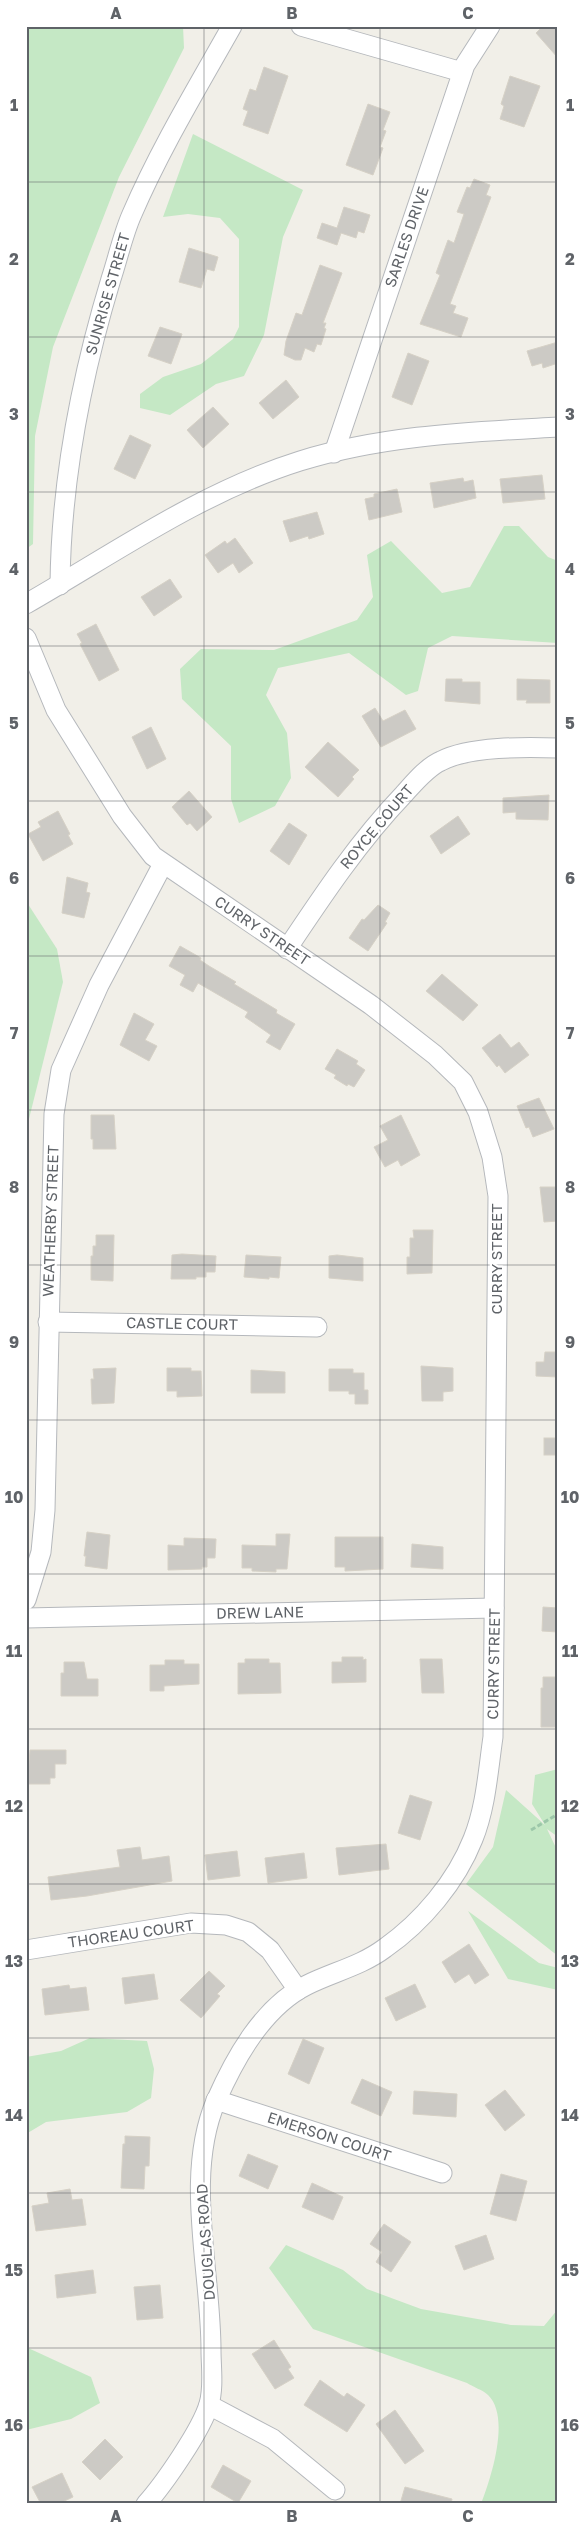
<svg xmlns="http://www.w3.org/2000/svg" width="584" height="2530" font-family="'Golos Text',sans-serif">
	<rect width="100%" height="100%" fill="#f1efe8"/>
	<!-- green -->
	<g fill="#c5e8c5">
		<polygon points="26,26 183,26 184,48 119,177 53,347 35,436 33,544 26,549"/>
		<polygon points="193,134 303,190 283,237 264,335 244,376 216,384 170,415 140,408 140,394 163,377 201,364 233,339 239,327 239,239 220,218 188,214 163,217"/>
		<polygon points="504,526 519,526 548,557 558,561 558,643 452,636 428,648 418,691 406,695 349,653 278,668 266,695 287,733 291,778 275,806 239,823 231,799 231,746 182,699 180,669 201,649 274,650 357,620 373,597 367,555 391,541 442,593 470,587"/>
		<polygon points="26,901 57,949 63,982 26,1131"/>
		<polygon points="558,1769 558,1837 547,1829 558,1852 558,1956 466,1884 493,1847 506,1790 545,1825 532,1804 535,1775"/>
		<polygon points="468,1911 539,1963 558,1968 558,1990 508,1979"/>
		<polygon points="90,2038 147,2041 154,2069 151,2098 127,2112 46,2122 26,2134 26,2057 61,2051"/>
		<path d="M286,2245L343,2270L367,2289L421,2309L511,2325L544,2326L558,2309V2504H481C491,2478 511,2417 488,2395C483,2390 473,2387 467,2383L313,2329L269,2268Z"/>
		<polygon points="26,2347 91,2377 100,2403 71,2419 26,2430"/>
	</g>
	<!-- building -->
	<g fill="#cccac5" stroke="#d6d1c6">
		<polygon points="543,26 558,26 558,58 536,33"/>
		<polygon points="264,67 288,76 268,134 243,125 248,111 243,109 250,89 256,91"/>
		<polygon points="510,76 540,86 524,127 500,119 504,106 501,104"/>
		<polygon points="368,104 390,112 383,130 386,131 380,147 383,148 373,175 346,165"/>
		<polygon points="474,179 490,185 486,195 491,197 450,304 456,306 453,313 468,318 461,337 420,324 440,275 436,273 448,240 454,243 464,214 457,212 467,187 470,188"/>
		<polygon points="344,207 370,215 364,233 358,231 356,238 341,233 337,245 317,238 322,223 337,228"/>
		<polygon points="189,248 218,257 214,271 207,269 201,288 179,282"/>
		<polygon points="320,265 342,273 323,323 326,323 324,328 326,329 321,345 317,344 314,352 305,348 301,360 295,360 284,355 286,341 296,313 302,315"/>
		<polygon points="160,327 182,334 171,364 148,356"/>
		<polygon points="558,342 558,363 543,368 542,363 532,366 527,351"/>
		<polygon points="408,353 429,361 412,405 392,397"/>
		<polygon points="286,380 299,397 273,419 259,403"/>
		<polygon points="213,407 229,424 203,448 187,430"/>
		<polygon points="130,435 151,445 135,479 114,469"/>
		<polygon points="542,475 545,499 503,503 500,479"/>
		<polygon points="463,478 464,482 473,480 476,498 434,508 430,483"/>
		<polygon points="397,489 402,512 369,520 365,499 374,497 374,494"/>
		<polygon points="317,512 324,534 309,539 308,536 290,542 283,521"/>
		<polygon points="235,538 253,563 239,573 233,563 218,573 205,555 225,541 227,544"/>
		<polygon points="170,579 182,597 154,616 141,597"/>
		<polygon points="96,624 119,670 99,681 80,644 82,643 77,634"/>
		<polygon points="446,679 462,679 462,682 480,682 480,704 445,701"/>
		<polygon points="517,679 550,680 550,703 526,703 527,700 517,700"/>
		<polygon points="375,708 383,721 405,710 416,729 381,747 362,716"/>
		<polygon points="151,727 166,759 147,769 132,737"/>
		<polygon points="328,742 359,770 352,777 354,779 338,797 305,767"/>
		<polygon points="189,791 212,817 197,831 190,823 187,825 172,807"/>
		<polygon points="549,795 548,820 516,819 516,812 503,813 503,798"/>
		<polygon points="58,811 70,834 68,835 73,844 43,861 28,834 41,827 38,822"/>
		<polygon points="458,816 470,834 441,854 430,836"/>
		<polygon points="289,823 307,835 289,865 270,851"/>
		<polygon points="67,877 88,883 86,892 90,893 84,918 62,913"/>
		<polygon points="378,905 390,913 385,922 387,923 368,951 349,938 362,919 364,920"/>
		<polygon points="180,946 201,958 200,960 209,966 236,982 234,984 277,1010 276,1013 295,1024 280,1050 266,1042 271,1035 245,1017 248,1012 198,983 193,992 180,985 185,975 169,966"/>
		<polygon points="442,974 478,1005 463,1021 426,991"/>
		<polygon points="134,1013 154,1024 145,1040 157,1046 149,1061 120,1045"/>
		<polygon points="500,1034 511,1048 519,1042 529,1055 505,1073 499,1065 497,1067 482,1048"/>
		<polygon points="337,1049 358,1061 356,1064 365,1070 354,1087 348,1084 347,1086 334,1078 336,1075 325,1069"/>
		<polygon points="539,1098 554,1129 533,1137 529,1127 526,1128 517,1106"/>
		<polygon points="91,1115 114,1115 116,1149 93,1149 93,1139 91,1139"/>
		<polygon points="401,1115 420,1155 401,1166 398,1160 385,1167 374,1147 388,1140 380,1126"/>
		<polygon points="540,1187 558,1187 558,1221 544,1222"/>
		<polygon points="413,1230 433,1230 432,1273 407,1274 407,1257 410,1257 410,1238 414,1238"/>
		<polygon points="96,1235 114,1235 113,1281 91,1280 91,1256 93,1256 93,1246 96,1246"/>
		<polygon points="182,1254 216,1256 215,1272 206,1272 206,1277 196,1277 196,1279 171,1279 172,1255"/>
		<polygon points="246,1255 281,1257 279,1278 269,1277 269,1279 244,1277"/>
		<polygon points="337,1255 363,1258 363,1281 329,1278 329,1256"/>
		<polygon points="545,1352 558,1352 558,1377 536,1376 536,1362 544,1362"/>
		<polygon points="421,1366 453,1368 453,1391 443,1392 443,1401 422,1401"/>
		<polygon points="116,1368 114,1403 92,1404 91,1379 94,1379 93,1369"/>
		<polygon points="167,1368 191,1368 191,1371 201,1371 202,1396 177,1397 177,1391 167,1391"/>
		<polygon points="329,1369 353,1369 353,1373 364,1373 364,1390 368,1390 368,1404 355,1404 355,1394 349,1394 349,1391 329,1391"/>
		<polygon points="251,1370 285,1372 285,1393 251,1393"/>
		<rect x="544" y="1438" width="14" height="17"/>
		<polygon points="87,1532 110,1535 107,1569 85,1566 86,1556 84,1556"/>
		<polygon points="276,1534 290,1534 287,1569 276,1569 276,1572 252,1571 252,1568 242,1568 242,1545 276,1546"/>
		<polygon points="335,1537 383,1537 383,1569 345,1571 345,1567 335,1567"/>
		<polygon points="184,1538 216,1539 215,1558 207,1558 207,1567 202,1567 202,1569 168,1570 168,1545 184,1546"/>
		<polygon points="412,1544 443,1547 443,1569 411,1567"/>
		<polygon points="543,1607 558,1608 558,1632 542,1631"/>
		<polygon points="342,1657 363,1657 363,1660 366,1659 366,1682 332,1683 332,1662 342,1662"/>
		<polygon points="245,1659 269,1659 269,1663 280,1663 281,1693 238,1694 238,1663 245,1663"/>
		<polygon points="420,1659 442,1659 444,1693 422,1693"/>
		<polygon points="165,1660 184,1660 184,1664 199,1664 199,1684 164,1686 164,1691 150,1691 150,1665 165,1665"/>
		<polygon points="64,1662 84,1662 87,1679 98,1679 98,1696 61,1696 61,1673 64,1673"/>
		<polygon points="543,1677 558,1677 558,1727 541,1727 541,1688 543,1688"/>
		<polygon points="30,1750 66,1750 66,1764 55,1764 55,1778 50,1778 50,1784 27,1784"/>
		<polygon points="410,1795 432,1802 420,1840 398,1833"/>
		<polygon points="386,1844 389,1869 339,1875 336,1848"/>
		<polygon points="140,1847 142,1860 169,1856 172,1881 87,1896 51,1900 48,1877 120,1867 117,1850"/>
		<polygon points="237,1851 240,1876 208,1880 205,1855"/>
		<polygon points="304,1853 307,1878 268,1883 265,1858"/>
		<polygon points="469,1944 489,1975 475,1984 469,1974 455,1983 442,1962"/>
		<polygon points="209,1971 225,1986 217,1994 220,1996 201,2018 180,2000"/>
		<polygon points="154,1974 158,1999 125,2004 122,1978"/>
		<polygon points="415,1984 426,2007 396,2021 385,1998"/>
		<polygon points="69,1985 70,1989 86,1987 89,2010 45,2015 42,1989"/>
		<polygon points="303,2039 324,2048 309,2084 288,2074"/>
		<polygon points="362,2079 392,2092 381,2116 351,2103"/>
		<polygon points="505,2090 525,2115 505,2131 485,2105"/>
		<polygon points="414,2091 457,2094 456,2117 413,2114"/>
		<polygon points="125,2136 150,2137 149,2166 145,2166 144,2189 121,2188 123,2144 125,2144"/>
		<polygon points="248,2154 278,2166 268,2189 239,2176"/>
		<polygon points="501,2174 527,2181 516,2221 490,2214"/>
		<polygon points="312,2183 343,2197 333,2220 302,2207"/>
		<polygon points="70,2189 72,2200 82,2199 86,2225 36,2231 32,2206 49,2203 47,2193"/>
		<polygon points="384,2224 411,2242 391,2272 376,2262 382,2252 370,2244"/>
		<polygon points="486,2235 494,2259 464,2270 455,2246"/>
		<polygon points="93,2270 96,2293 57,2298 55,2275"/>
		<polygon points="160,2285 163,2318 137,2320 134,2287"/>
		<polygon points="274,2340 291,2367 288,2369 294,2378 275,2389 252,2354"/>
		<polygon points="320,2380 344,2397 347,2393 365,2405 347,2432 304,2405"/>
		<polygon points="395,2410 424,2451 405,2464 376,2424"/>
		<polygon points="105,2439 123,2457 100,2480 82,2462"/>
		<polygon points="223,2465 251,2481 238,2503 211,2487"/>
		<polygon points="62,2473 73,2497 58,2504 41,2504 32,2487"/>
		<polygon points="405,2487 452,2499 451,2504 400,2504"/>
	</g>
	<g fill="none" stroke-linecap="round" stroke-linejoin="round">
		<defs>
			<g id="minor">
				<polyline points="301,26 462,72"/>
				<polyline points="334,453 465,65 490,26"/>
				<path d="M60,585C61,481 81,378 111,279C118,258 123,234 132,214C160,149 197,88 232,26"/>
				<path d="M26,604C115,553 201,492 300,461C384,435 471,432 558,427"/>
				<path d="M26,638L56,710L122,816L153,856L371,1005L435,1055L463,1082L478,1112L492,1157L498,1196L493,1737C488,1771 486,1807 473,1839C456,1882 422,1922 385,1948C361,1966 333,1972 307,1985C263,2007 235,2058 216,2101C184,2176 211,2270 211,2350C211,2367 214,2387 209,2404C202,2429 164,2484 146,2504"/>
				<path d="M287,949C323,895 359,841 404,794C414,783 427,767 441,761C470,746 525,747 558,748"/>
				<polyline points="48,1322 317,1327"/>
				<polyline points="26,1600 41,1552 45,1510 54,1114 61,1070 99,985 163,864"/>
				<polyline points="26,1618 494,1608"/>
				<polyline points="26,1950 191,1923 226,1925 248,1932 270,1950 298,1990"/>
				<polyline points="216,2100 442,2173"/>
				<polyline points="209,2405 273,2439 335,2490"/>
			</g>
		</defs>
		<!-- minor casing -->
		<use href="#minor" stroke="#b5b8bc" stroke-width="21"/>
		<!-- path -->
		<polyline stroke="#9cc7a9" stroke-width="3" stroke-dasharray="5 2.5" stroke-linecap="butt" points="531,1830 558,1814"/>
		<!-- minor -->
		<use href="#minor" stroke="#fff" stroke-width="19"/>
	</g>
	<!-- grid -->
	<path fill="none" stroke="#5f6368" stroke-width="1" stroke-opacity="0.55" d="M204,26V2504M380,26V2504M26,182H558M26,337H558M26,492H558M26,646H558M26,801H558M26,956H558M26,1110H558M26,1265H558M26,1420H558M26,1574H558M26,1729H558M26,1884H558M26,2038H558M26,2193H558M26,2348H558"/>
	<g text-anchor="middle" stroke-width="4.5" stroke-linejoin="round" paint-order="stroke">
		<!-- street labels -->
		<g font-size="15" fill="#5f6368" stroke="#fff">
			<text transform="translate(407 237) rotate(-71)" y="5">SARLES DRIVE</text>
			<text transform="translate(108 294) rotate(-74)" y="5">SUNRISE STREET</text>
			<text transform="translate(377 827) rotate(-50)" y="5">ROYCE COURT</text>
			<text transform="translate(262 931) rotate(34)" y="5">CURRY STREET</text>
			<text transform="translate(51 1221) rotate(-88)" y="5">WEATHERBY STREET</text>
			<text transform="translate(497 1259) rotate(-90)" y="5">CURRY STREET</text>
			<text transform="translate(182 1324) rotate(1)" y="5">CASTLE COURT</text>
			<text transform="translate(260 1613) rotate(-1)" y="5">DREW LANE</text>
			<text transform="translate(494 1664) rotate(-89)" y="5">CURRY STREET</text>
			<text transform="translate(131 1934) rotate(-8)" y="5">THOREAU COURT</text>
			<text transform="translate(329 2137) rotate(18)" y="5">EMERSON COURT</text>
			<text transform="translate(206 2242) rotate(-94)" y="5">DOUGLAS ROAD</text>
		</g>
	</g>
	<!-- border -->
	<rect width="584" height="2530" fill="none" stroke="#ffffff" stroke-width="55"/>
	<rect x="28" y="28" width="528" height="2474" fill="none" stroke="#5f6368" stroke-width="2"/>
	<g font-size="16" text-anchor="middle" font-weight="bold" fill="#5f6368">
		<text x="116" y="19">A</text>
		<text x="292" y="19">B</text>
		<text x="468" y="19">C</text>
		<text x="14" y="111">1</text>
		<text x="570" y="111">1</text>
		<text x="14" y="265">2</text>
		<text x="570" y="265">2</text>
		<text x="14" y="420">3</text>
		<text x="570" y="420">3</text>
		<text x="14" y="575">4</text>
		<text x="570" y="575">4</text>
		<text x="14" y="729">5</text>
		<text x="570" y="729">5</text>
		<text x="14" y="884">6</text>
		<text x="570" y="884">6</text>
		<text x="14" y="1039">7</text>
		<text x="570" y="1039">7</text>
		<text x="14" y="1193">8</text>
		<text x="570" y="1193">8</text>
		<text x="14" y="1348">9</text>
		<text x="570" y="1348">9</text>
		<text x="14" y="1503">10</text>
		<text x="570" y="1503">10</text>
		<text x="14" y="1657">11</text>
		<text x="570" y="1657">11</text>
		<text x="14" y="1812">12</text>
		<text x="570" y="1812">12</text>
		<text x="14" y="1967">13</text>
		<text x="570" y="1967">13</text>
		<text x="14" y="2121">14</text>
		<text x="570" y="2121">14</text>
		<text x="14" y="2276">15</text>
		<text x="570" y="2276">15</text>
		<text x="14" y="2431">16</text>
		<text x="570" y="2431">16</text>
		<text x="116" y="2522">A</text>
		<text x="292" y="2522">B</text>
		<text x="468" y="2522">C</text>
	</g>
</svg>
